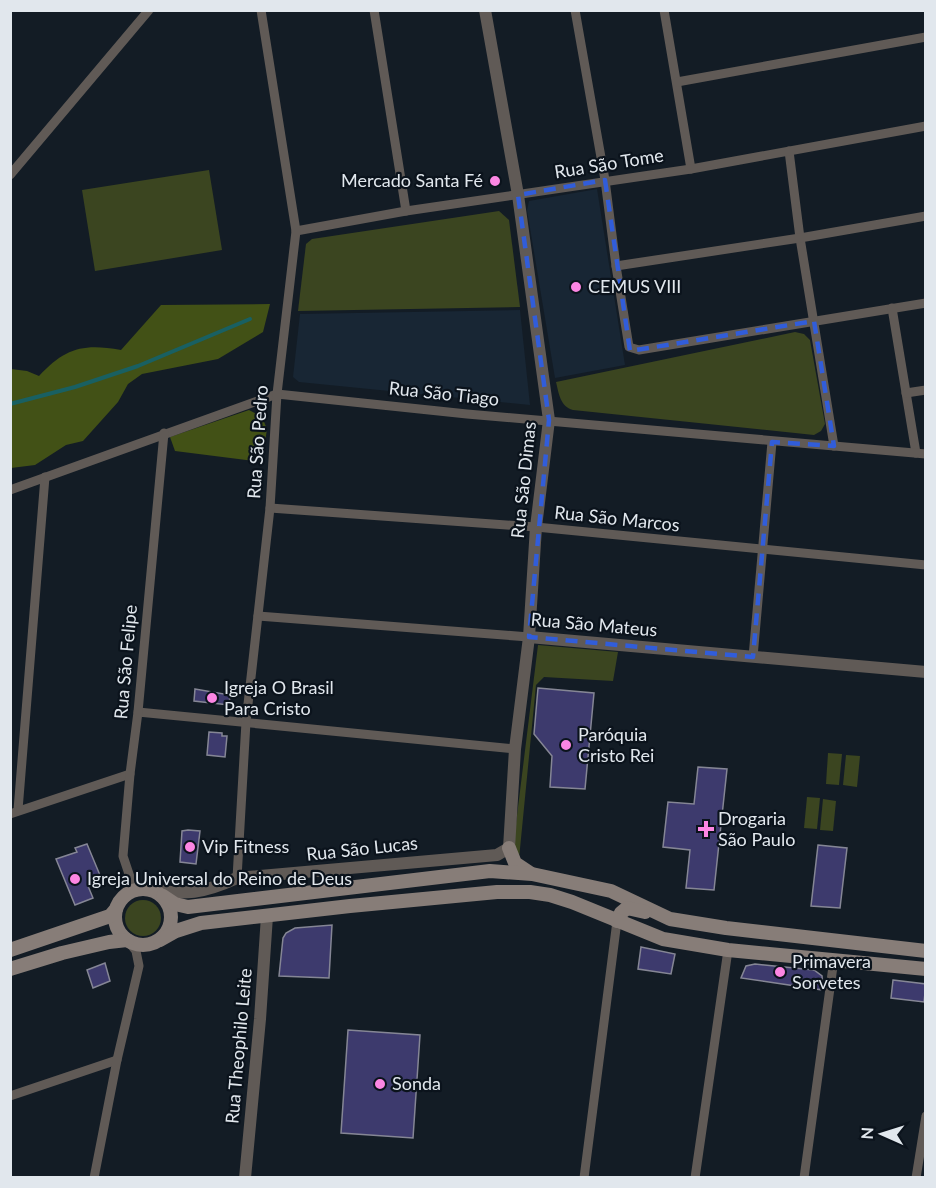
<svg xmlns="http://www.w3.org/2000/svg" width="936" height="1188" font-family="Lato,sans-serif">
	<rect width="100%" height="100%" fill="#131c25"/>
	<!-- built -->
	<g fill="#182634">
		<polygon points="597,189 625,365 555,378 527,210 529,201"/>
		<polygon points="520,310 530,405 299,382 293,377 300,314"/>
	</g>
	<!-- green -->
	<g fill="#3b4520">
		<polygon points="209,170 222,250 95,271 82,190"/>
		<polygon points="499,211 509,220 520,307 298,311 306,244 312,239"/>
		<path d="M795,332L804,334L810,340L825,424L821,431L814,435L573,410C560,406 559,394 556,382Z"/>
		<polygon points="538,645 618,652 613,681 544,677 536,685 519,859 512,856"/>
		<polygon points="828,753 842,754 839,785 826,784"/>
		<polygon points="846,755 860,756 857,787 843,785"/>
		<polygon points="807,797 820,798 817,829 804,828"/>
		<polygon points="823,799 836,801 833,831 820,830"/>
		<circle cx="143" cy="918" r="18"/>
	</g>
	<!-- forest -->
	<g fill="#425116">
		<path d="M270,304L263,332L218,359L142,374L128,384L118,402L83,441L66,445L35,465L11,468V369L27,371L39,376C65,348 83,343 121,350L161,305Z"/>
		<polygon points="249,410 262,417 267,429 262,462 175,451 170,437"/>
	</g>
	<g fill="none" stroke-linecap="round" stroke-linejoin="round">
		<!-- stream -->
		<polyline stroke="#196062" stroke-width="4" points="10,404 75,387 138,366 250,319"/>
	</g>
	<!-- building -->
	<g fill="#3d3a6d" stroke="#858695" stroke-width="1.5">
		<polygon points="538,688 594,693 585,789 550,787 552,756 534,734"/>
		<polygon points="195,689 230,695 229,705 194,701"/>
		<polygon points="209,732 222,733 222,736 227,736 225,757 207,755"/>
		<polygon points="698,767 727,769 714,890 686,888 690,850 663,847 668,802 694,804"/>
		<polygon points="188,830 200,831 196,864 180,862 182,831"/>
		<polygon points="87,844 102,880 88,886 93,898 75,905 56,859 77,852 75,848"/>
		<polygon points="818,845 847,848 840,908 811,906"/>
		<polygon points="332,925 329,978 279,976 283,938 286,933 295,928"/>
		<polygon points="641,947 675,954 671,974 638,969"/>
		<polygon points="105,963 110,981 93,988 87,970"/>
		<polygon points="755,964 814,970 822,976 823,990 741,978 746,966"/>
		<polygon points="893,980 926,984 924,1002 891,998"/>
		<polygon points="348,1030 420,1035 413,1138 341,1133"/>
	</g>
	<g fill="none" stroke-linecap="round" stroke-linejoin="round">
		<!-- minor -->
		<g stroke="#605a56" stroke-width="9">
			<polyline points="374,10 406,211"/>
			<polyline points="575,10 605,180 616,266 629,347 639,350 926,303"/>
			<polyline points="664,10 691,169"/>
			<polyline points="677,82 926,37"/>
			<polyline points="789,151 800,238 834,446"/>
			<polyline points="10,175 149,10"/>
			<polyline points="296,231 406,211 691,169 926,126"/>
			<polyline points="616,266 800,238 926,216"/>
			<polyline points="892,308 916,453"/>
			<polyline points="906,393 926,390"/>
			<polyline points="10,490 277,394 467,414 926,454"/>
			<polyline points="270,508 536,527 926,565"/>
			<polyline points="258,616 529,637"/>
			<polyline points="753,657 772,442"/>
			<polyline points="138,712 515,749"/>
			<polyline points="18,810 45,477"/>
			<polyline points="10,814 130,774"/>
			<polyline points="237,878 246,722 270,508 277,394 296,231 261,10"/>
			<polyline points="139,889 130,877 123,856 130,774 138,712 164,433"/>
			<polyline points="10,1096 117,1060"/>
			<polyline points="94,1178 117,1060 139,966 136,951 127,940"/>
			<polyline points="584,1178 617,921"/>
			<polyline points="695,1178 728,950"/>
			<polyline points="804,1178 834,959"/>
			<polyline points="916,1178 926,1116"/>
		</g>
		<!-- tertiary -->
		<g stroke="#605a56" stroke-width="12">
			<polyline points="529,637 926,672"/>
			<path d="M149,889C185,896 204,893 237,878L497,855L509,848L515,749L529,637L536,527L549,420L518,195L485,10"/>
			<polyline points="245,1178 260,1019 267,916"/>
		</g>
		<!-- secondary -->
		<g stroke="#877d78" stroke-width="14">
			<polyline points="509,848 515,863 530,873"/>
			<circle cx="143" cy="917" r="28"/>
			<polyline points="163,896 175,904 188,907 490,871 532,874 611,891 670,919 726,928 926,951"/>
			<polyline points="617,921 621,913 627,908 645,912"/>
			<polyline points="160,940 176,931 201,923 350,906 497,892 530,892 550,895 572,902 663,939 728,950 926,969"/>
			<polyline points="10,950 110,916 116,909"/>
			<polyline points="10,969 62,953 109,942 127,940"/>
		</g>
	</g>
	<!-- marked area -->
	<path fill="none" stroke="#315dda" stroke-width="4.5" stroke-dasharray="12 8" stroke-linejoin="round" d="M605,180L630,351L814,321L834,446L772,442L753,657L529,637L549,420L518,195Z"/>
	<!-- markers -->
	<g fill="#fc86e3" stroke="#0b131c" stroke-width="2">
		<circle cx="495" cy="181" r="6"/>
		<circle cx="576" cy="287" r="6"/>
		<circle cx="212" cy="698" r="6"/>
		<circle cx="566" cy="745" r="6"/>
		<path d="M703 820h6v6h6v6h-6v6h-6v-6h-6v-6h6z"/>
		<circle cx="190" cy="847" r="6"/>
		<circle cx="75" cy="879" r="6"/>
		<circle cx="780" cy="972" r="6"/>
		<circle cx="380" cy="1084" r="6"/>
	</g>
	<g text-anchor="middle" stroke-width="4.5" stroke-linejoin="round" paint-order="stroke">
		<!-- street labels -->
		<g font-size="18" fill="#e1e7ed" stroke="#0b131c">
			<text transform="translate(609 164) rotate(-9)" y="6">Rua São Tome</text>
			<text transform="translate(444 394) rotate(6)" y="6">Rua São Tiago</text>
			<text transform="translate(258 442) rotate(-86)" y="6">Rua São Pedro</text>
			<text transform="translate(524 480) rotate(-84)" y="6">Rua São Dimas</text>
			<text transform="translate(617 519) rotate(6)" y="6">Rua São Marcos</text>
			<text transform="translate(594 625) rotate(5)" y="6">Rua São Mateus</text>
			<text transform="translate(126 662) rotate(-85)" y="6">Rua São Felipe</text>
			<text transform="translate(362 849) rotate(-6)" y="6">Rua São Lucas</text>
			<text transform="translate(239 1046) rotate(-85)" y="6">Rua Theophilo Leite</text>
		</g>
		<!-- poi labels -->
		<g font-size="18" fill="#e1e7ed" stroke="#0b131c" text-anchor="start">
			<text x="483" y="187" text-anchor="end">Mercado Santa Fé</text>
			<text x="588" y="293">CEMUS VIII</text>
			<text x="224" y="694">Igreja O Brasil<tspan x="224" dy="21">Para Cristo</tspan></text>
			<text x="578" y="741">Paróquia<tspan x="578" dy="21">Cristo Rei</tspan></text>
			<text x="718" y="825">Drogaria<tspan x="718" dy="21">São Paulo</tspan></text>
			<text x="202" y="853">Vip Fitness</text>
			<text x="87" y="885">Igreja Universal do Reino de Deus</text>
			<text x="792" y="968">Primavera<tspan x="792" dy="21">Sorvetes</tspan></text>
			<text x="392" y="1090">Sonda</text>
		</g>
	</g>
	<!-- border -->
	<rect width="936" height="1188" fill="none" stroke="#e1e7ed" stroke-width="24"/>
	<!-- north arrow -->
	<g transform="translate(882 1134) rotate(273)" stroke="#0b131c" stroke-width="4.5" paint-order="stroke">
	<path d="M0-4.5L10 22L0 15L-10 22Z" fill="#e1e7ed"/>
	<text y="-9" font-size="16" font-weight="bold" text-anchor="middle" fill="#e1e7ed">N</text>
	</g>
</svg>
